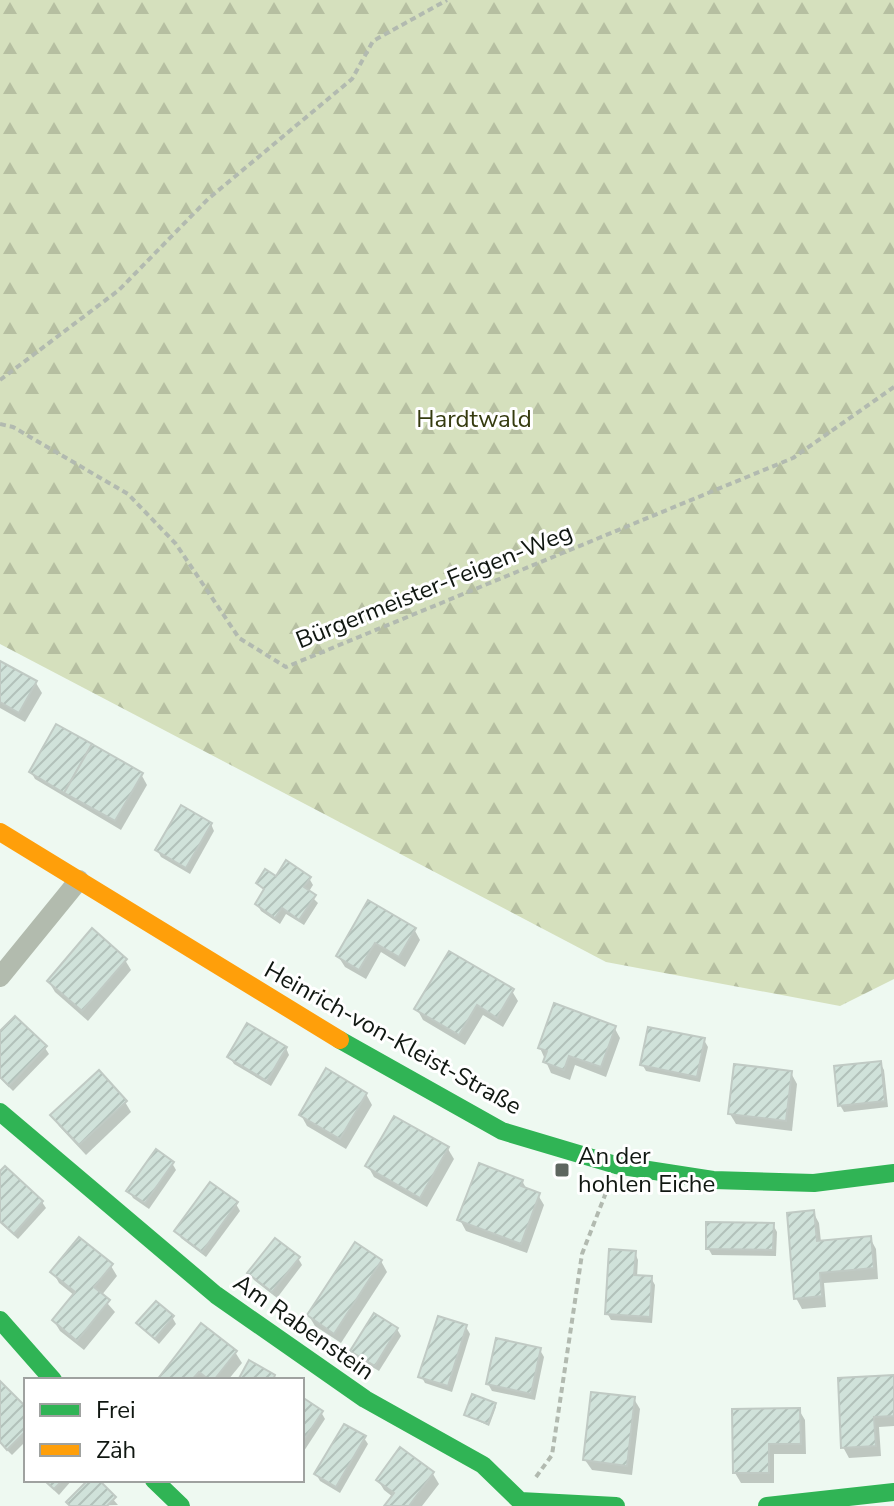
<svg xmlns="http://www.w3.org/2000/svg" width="894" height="1506" font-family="'Nunito Sans',sans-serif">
	<defs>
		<pattern id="forest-firs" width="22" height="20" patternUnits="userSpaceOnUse" patternTransform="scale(2)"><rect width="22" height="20" fill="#d5e0bd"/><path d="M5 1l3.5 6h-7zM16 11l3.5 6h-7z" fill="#b6bfa1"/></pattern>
		<pattern id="building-hatch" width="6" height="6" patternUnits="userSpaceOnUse" patternTransform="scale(2)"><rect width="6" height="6" fill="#d0e2da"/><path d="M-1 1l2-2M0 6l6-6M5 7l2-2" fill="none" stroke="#b2c1ba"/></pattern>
	</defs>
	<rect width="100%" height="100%" fill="#eef9f1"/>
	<!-- forest -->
	<polygon fill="url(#forest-firs)" points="0,0 894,0 894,979 840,1006 606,962 0,644"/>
	<!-- shadow -->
	<g fill="#0003">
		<polygon points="0,663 36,683 42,693 25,722 0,708"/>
		<polygon points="31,772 141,774 147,785 121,830 35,779"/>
		<polygon points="211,824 214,831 190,874 161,857 157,850"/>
		<polygon points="309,878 313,885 308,893 318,903 304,925 286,914 280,924 261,911 257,904 265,892 258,883 276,879"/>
		<polygon points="369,903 414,929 420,940 405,967 381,952 366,979 345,967 338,956"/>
		<polygon points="125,960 131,970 88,1021 55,992 49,982"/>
		<polygon points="512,991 518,1001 503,1027 483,1015 465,1045 423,1020 417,1009"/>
		<polygon points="614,1027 620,1038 606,1077 575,1065 570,1080 551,1073 540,1048"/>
		<polygon points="0,1034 45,1048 49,1054 13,1091 0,1078"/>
		<polygon points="704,1040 708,1047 700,1082 646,1071 642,1064"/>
		<polygon points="286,1048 289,1055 271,1086 234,1064 230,1058"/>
		<polygon points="880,1063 884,1070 888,1107 844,1112 840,1105"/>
		<polygon points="791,1073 797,1084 792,1131 736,1124 730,1114"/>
		<polygon points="366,1094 372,1105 346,1149 307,1126 301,1115"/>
		<polygon points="125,1102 131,1112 86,1155 59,1126 53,1115"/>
		<polygon points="448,1149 454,1159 427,1207 374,1177 368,1166"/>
		<polygon points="172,1163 176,1170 149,1209 133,1198 129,1191"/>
		<polygon points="0,1174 42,1202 46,1208 18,1239 0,1223"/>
		<polygon points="522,1181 528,1191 538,1195 544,1205 527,1253 466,1231 460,1220"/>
		<polygon points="236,1204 240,1211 206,1257 181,1238 177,1231"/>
		<polygon points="813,1212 819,1223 821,1242 870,1238 876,1249 878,1279 824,1283 826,1307 802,1309 796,1298"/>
		<polygon points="773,1225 777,1232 776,1256 712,1255 708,1248"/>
		<polygon points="635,1253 638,1260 637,1277 651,1278 655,1285 652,1323 611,1320 607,1313"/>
		<polygon points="298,1258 302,1265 277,1298 254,1280 250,1273"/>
		<polygon points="381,1261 387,1272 341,1343 315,1326 309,1316"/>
		<polygon points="111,1266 117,1276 101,1296 115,1312 84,1350 60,1331 54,1321 75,1296 59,1283 53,1272"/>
		<polygon points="172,1317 176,1324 159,1344 139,1324"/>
		<polygon points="466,1327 470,1334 452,1392 425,1383 421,1376"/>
		<polygon points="397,1329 401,1336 379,1371 357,1358 353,1351"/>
		<polygon points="540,1350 544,1357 535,1400 492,1391 488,1384"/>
		<polygon points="235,1352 242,1363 228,1380 160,1380"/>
		<polygon points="894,1377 894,1426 879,1427 881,1456 849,1458 843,1447"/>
		<polygon points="0,1384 26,1410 26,1441 12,1455 0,1443"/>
		<polygon points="634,1399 640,1409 632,1475 592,1470 585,1460"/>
		<polygon points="302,1400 321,1412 325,1419 302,1454"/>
		<polygon points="494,1404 496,1407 489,1426 466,1415"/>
		<polygon points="799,1410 805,1420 806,1454 774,1454 774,1483 741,1483 735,1473"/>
		<polygon points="364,1438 368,1444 340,1493 320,1481 316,1474"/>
		<polygon points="433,1474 439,1484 422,1506 386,1506 393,1497 384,1490 378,1480"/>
		<polygon points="43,1480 72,1480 59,1495"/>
		<polygon points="91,1480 96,1480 118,1505 71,1506"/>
	</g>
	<!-- building -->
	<g fill="url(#building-hatch)" stroke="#c0cac4" stroke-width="2">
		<polygon points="0,661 37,681 19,713 0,702"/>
		<polygon points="56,724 92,744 64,793 29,772"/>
		<polygon points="92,744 143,773 115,821 64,793"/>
		<polygon points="181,805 212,823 186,868 155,850"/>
		<polygon points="286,860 311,877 304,887 316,895 299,920 282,908 275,918 255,904 264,889 256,883 265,869 276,876"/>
		<polygon points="368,900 416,928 399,957 375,943 359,970 336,956"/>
		<polygon points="92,928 127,959 82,1011 47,981"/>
		<polygon points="449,951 514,989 497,1018 477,1005 459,1035 414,1009"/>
		<polygon points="554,1003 616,1026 601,1067 569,1056 564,1070 543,1062 547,1051 538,1048"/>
		<polygon points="15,1016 47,1046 9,1086 0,1077 0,1031"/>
		<polygon points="247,1023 287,1047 267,1081 227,1057"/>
		<polygon points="648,1027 705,1038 697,1077 640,1065"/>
		<polygon points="881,1061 885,1101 838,1106 834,1066"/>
		<polygon points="734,1064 792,1071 786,1121 728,1114"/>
		<polygon points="326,1068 367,1093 340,1139 299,1115"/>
		<polygon points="99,1070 127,1101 79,1145 50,1115"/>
		<polygon points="394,1116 449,1147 420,1198 365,1166"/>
		<polygon points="156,1149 174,1162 145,1203 126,1191"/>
		<polygon points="479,1163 523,1180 521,1186 540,1193 521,1244 457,1220"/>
		<polygon points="5,1166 43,1201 14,1234 0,1221 0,1171"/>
		<polygon points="210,1182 238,1202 202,1252 174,1231"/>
		<polygon points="814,1210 817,1241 871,1236 874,1268 820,1273 822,1296 794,1299 787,1213"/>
		<polygon points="706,1222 774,1223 773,1250 706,1249"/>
		<polygon points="79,1237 113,1264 94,1287 110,1300 77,1341 52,1320 75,1292 50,1272"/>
		<polygon points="275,1238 300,1257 272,1292 247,1273"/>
		<polygon points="355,1242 382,1260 334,1334 307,1315"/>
		<polygon points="609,1249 636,1251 634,1275 652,1276 650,1317 605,1314"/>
		<polygon points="156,1301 174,1316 155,1339 136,1323"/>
		<polygon points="374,1313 398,1328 375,1366 350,1351"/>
		<polygon points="438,1316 467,1325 448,1386 418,1377"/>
		<polygon points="201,1323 237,1351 214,1380 209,1380 199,1372 192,1380 157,1380"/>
		<polygon points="496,1338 541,1348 531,1394 486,1384"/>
		<polygon points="249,1360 275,1375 273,1380 238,1380"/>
		<polygon points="894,1375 894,1416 874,1417 876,1446 841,1448 838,1378"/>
		<polygon points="0,1381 26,1407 26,1431 7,1450 0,1442"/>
		<polygon points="591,1392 635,1397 627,1466 583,1460"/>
		<polygon points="472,1394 496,1403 488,1424 464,1415"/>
		<polygon points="302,1397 323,1411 302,1443"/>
		<polygon points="800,1408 801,1444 769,1444 769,1473 733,1473 732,1409"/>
		<polygon points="344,1424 366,1436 336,1487 314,1474"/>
		<polygon points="400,1447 434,1472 409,1506 384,1506 394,1493 376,1480"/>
		<polygon points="44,1480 63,1480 54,1489"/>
		<polygon points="88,1480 99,1480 116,1497 107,1506 70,1506 66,1502"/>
	</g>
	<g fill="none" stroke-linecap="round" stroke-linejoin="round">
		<!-- path -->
		<g stroke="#b2bab0" stroke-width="4" stroke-dasharray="6 4" stroke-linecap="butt">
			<polyline points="0,380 119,290 208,199 352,79 373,41 447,0"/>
			<polyline points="0,424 13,427 128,494 176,544 239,638 286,667 793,458 894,387"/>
			<polyline points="536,1477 552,1455 582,1254 607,1190"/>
		</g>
		<!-- street -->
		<polyline stroke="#b2bbae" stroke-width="20" points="0,977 79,880"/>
		<!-- fast -->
		<g stroke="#30b455" stroke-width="18">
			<polyline points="340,1040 502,1131 616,1165 713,1180 814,1183 894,1173"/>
			<polyline points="0,1112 216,1295 365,1399 483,1465 520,1501 616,1506"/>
			<polyline points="0,1320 53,1380"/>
			<polyline points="154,1480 181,1506"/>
			<polyline points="767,1506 894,1492"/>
		</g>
		<!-- slow -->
		<polyline stroke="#ff9f0a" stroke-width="18" points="0,832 340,1040"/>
	</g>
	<!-- markers -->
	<rect fill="#5e665f" stroke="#fff" stroke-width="3" x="554" y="1162" width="16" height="16" rx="4"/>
	<g text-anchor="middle" stroke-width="6" stroke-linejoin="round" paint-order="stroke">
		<!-- park labels -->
		<g font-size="24" fill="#353b0f" stroke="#fff">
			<text x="474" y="427">Hardtwald</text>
		</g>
		<!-- street labels -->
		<g font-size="24" fill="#101711" stroke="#fff">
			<text transform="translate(434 586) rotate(-22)" y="8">Bürgermeister-Feigen-Weg</text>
			<text transform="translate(393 1038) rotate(29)" y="8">Heinrich-von-Kleist-Straße</text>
			<text transform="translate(304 1327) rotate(35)" y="8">Am Rabenstein</text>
		</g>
		<!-- poi labels -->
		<g font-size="24" fill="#101711" stroke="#fff" text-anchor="start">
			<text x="578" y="1164">An der<tspan x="578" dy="28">hohlen Eiche</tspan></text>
		</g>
	</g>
	<!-- legend -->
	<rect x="24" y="1378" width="280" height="104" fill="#ffffff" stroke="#9fa2a0" stroke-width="2"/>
	<rect x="40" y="1404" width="40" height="12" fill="#30b455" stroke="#9fa2a0" stroke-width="2"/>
	<text x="96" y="1418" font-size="24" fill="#101711">Frei</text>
	<rect x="40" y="1444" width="40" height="12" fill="#ff9f0a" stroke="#9fa2a0" stroke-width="2"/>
	<text x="96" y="1458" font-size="24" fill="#101711">Zäh</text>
</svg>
